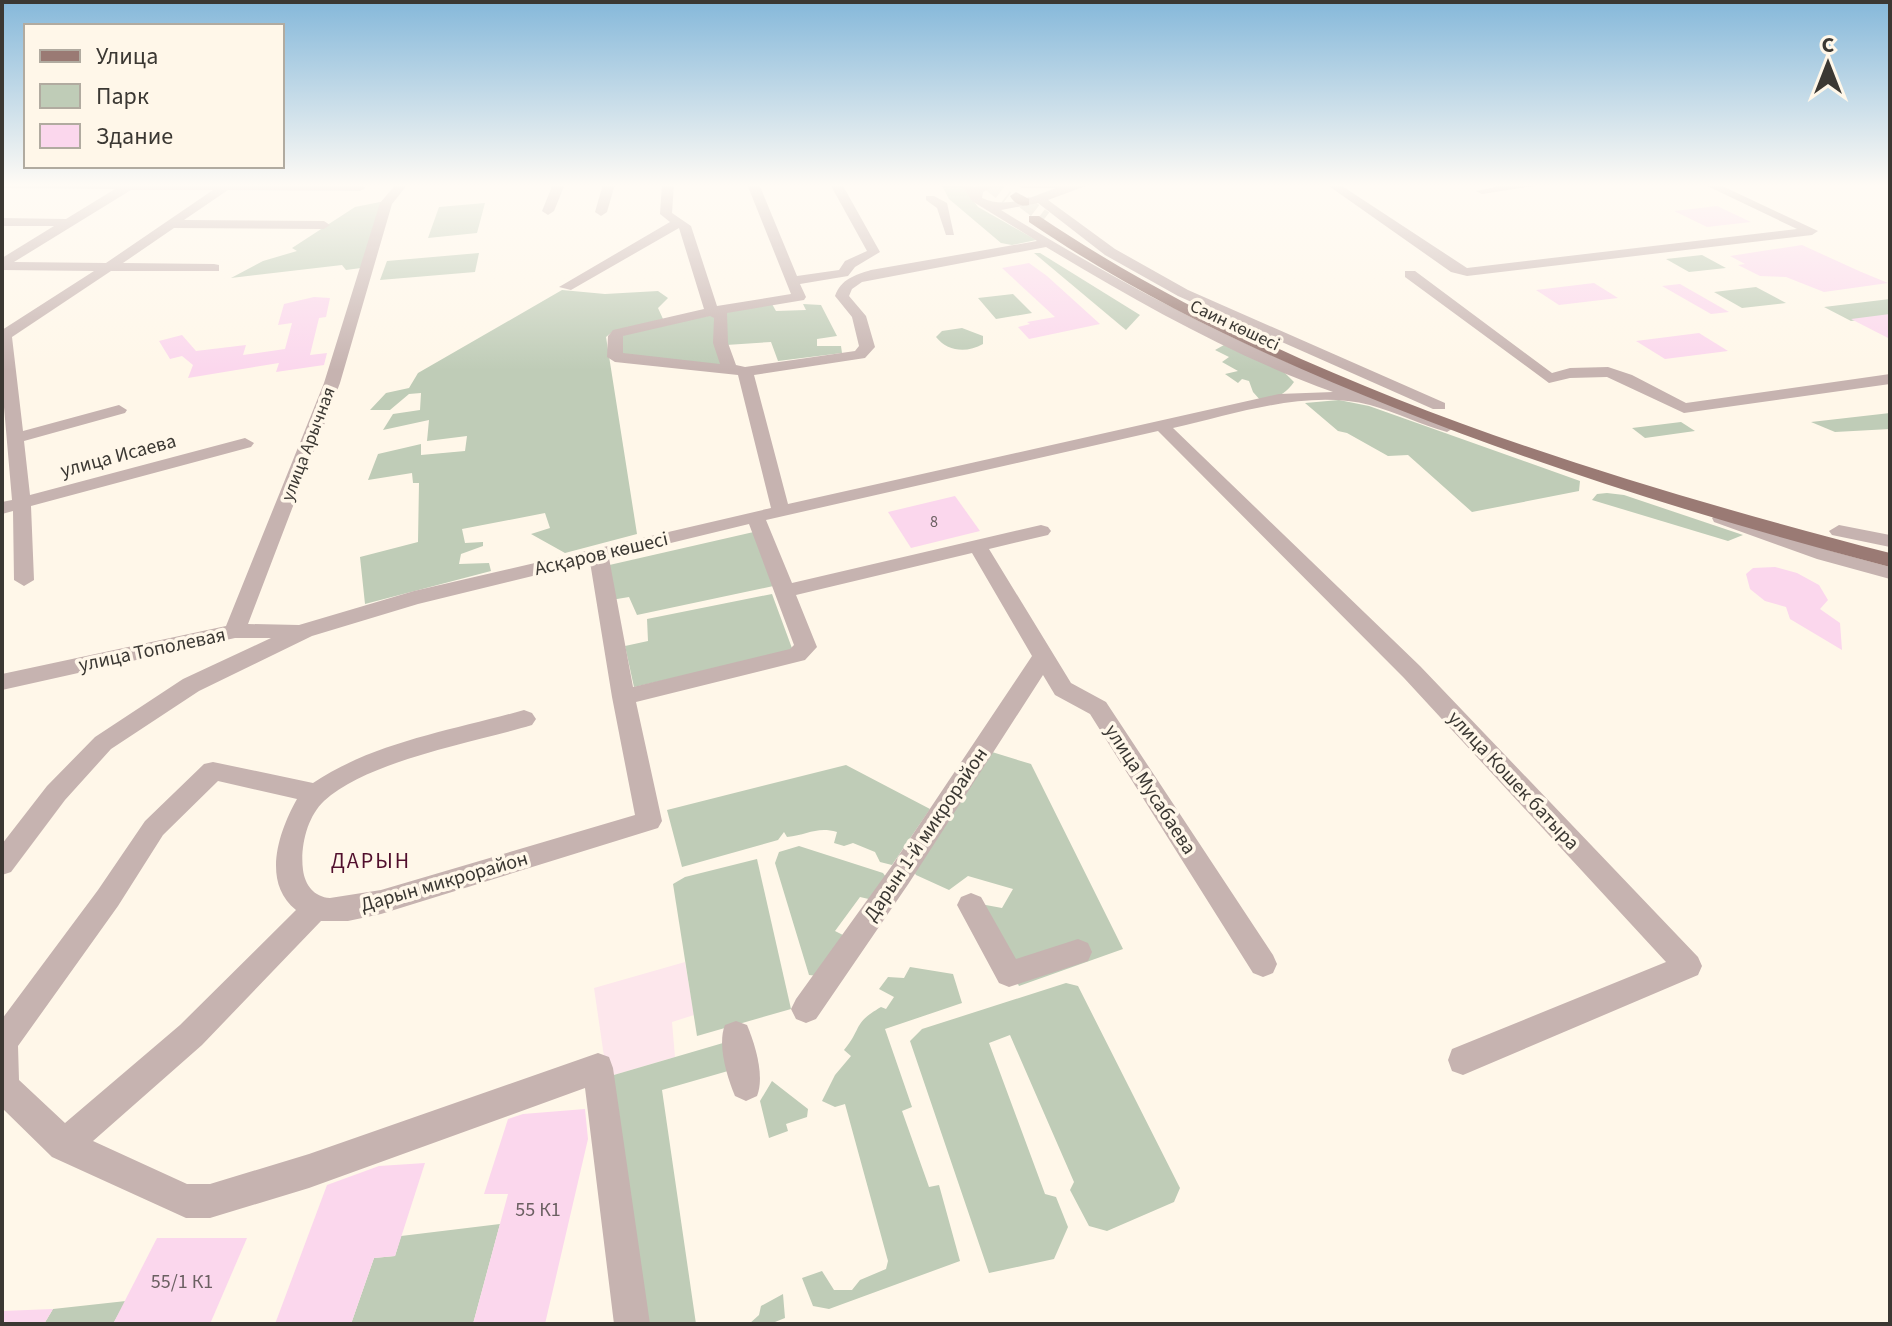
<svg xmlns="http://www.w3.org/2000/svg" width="1892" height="1326" font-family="'Source Sans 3',sans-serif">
	<rect width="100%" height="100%" fill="#fff7e9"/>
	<!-- industrial -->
	<polygon fill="#fde7ec" points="685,962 694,1015 672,1022 675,1057 607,1077 594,988"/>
	<!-- green -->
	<g fill="#bfccb7">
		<polygon points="941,184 961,184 978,207 1036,240 1012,245 1001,243 949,199"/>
		<polygon points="385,201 361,268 346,270 342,265 231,278 263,261 297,251 292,248 355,207"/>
		<polygon points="485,203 477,233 428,238 439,207"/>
		<polygon points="479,253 475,272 380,280 387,261"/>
		<polygon points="1034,253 1040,253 1140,315 1126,330"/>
		<polygon points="1702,255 1726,268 1689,272 1666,259"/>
		<polygon points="1756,287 1786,303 1742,308 1714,292"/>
		<polygon points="562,290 605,294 658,291 668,298 658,308 663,319 612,332 606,337 637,534 565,553 531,534 550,528 545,513 462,529 465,543 483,542 483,546 461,554 459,564 489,563 491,571 365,604 360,557 418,542 419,483 413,483 412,473 368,480 378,454 421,444 421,455 465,451 467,436 427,441 429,420 383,430 393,414 420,410 421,393 409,394 390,410 370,410 386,393 409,388 418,373"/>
		<polygon points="1013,294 1032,313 996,319 978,298"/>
		<polygon points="1890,299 1890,316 1851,321 1824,307"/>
		<polygon points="772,304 776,311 806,310 803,304 821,305 837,336 817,339 817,346 841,346 842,353 778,361 771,342 726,345 723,365 623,355 619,338 632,330"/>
		<path d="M962,328L983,336V344C967,353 948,352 936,337L942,331Z"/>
		<path d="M1224,345L1284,372L1294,382C1285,395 1276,398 1261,401L1253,392L1249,381L1242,379L1238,383L1225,374L1238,371L1222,362L1229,357L1215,350Z"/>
		<polygon points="1339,400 1369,406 1580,481 1579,491 1472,512 1408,455 1388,456 1347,433 1338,431 1305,403"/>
		<polygon points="1890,413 1890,429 1835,432 1811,422"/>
		<polygon points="1681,422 1695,431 1645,438 1632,428"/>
		<polygon points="1607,493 1624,495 1743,535 1728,541 1592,500 1597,494"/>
		<polygon points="758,531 778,585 637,615 629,597 611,600 605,566"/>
		<polygon points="772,594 793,651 634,687 625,646 648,641 647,619"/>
		<polygon points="992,752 1031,764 1123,949 1019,986 975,903 1002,908 1013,889 968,876 949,890 916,875 912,869"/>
		<path d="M846,765L930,809L892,865L880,862L875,852L853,843L844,846L834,843L837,832C817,826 807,835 787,837L784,832L778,840L682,867L667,810Z"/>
		<polygon points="799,846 883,873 888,880 873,900 860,897 835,931 847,937 818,976 809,975 775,863 779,852"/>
		<polygon points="757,859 791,1009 697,1036 673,884 685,877"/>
		<path d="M910,967L953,974L962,1003L885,1029L912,1107L902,1111L929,1187L939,1185L960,1261L829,1309L813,1306L802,1278L822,1271L834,1290H852L860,1280L886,1269L888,1261L845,1104L835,1107L822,1101L835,1075L851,1056L844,1050C863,1027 852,1024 881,1007L886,1009L894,997L879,989L888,977L904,978Z"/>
		<polygon points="1066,983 1078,986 1180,1188 1174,1202 1107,1231 1089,1226 1070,1190 1074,1182 1010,1035 989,1043 1045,1194 1056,1197 1068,1227 1054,1259 989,1273 910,1041 922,1029"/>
		<polygon points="723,1043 728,1071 662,1090 696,1324 641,1324 607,1077"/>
		<polygon points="772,1081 808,1109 807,1117 786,1124 788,1131 769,1138 760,1101"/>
		<polygon points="500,1224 473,1324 351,1324 374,1258 395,1256 401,1236"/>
		<polygon points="783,1294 785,1318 770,1324 749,1324 759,1315 761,1306"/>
		<polygon points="126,1301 113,1324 44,1324 53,1309"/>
	</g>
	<!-- building -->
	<g fill="#fbd7ed">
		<polygon points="1717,206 1751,222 1707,227 1674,211"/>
		<polygon points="1802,245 1859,271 1888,283 1824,292 1786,277 1760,276 1738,265 1745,264 1730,256"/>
		<polygon points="1029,263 1047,276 1100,324 1029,339 1018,327 1030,324 1027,322 1055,317 1002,268"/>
		<polygon points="1594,283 1618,298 1559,305 1536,290"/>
		<polygon points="1680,284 1729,312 1711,314 1662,286"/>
		<polygon points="314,297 330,298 326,317 319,318 310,355 327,353 324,365 276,372 279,363 188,378 193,365 182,356 170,359 159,341 182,335 196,351 246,345 243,355 285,349 292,323 278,325 284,304"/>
		<polygon points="1890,314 1890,339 1851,319"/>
		<polygon points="1699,333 1728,351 1665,359 1636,341"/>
		<polygon points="955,496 980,531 911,548 888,512"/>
		<polygon points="1775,567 1797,573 1819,585 1828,600 1820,609 1840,623 1842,650 1790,619 1786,607 1765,601 1750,589 1746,574 1753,568"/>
		<polygon points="585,1109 588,1139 545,1324 473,1324 508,1194 484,1194 508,1119 523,1114"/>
		<polygon points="425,1163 395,1256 374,1258 351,1324 275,1324 327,1185 379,1166"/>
		<polygon points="157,1238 247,1238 210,1324 113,1324"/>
		<polygon points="53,1309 44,1324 2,1324 2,1311"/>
	</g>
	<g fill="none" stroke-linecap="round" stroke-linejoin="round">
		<!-- major-tunnel -->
		<g stroke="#d8d1c5" stroke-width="14" stroke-dasharray="14 7" stroke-linecap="butt">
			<polyline points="989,184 1007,198"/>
			<polyline points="1024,202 1045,218"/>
		</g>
		<!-- minor -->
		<g fill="#c6b3b0" fill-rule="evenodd">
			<path d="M2,184L360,185L366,188L360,191L228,190L184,220L324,221L330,225L324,229L174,228L123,263L214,264L219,265V271H111L12,337L23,431L119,405L127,410L125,413L24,441L30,495L245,438L254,443L251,447L31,506L34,580L24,586L14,580L13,511L2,514V502L12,500L2,384V330L94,271L2,270V258L54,226H2V218L66,219L115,189L2,188ZM131,190H213L106,263L14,262Z"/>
			<path d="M396,184H408L392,204L340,383L248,624L299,625L414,591L771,508L738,375L615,362L607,357L608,336L613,330L704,309L679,228L571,290L559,287L670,222L660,214L662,184H674L672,213L691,226L717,306L791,294L747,184H759L797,276L839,270L845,261L867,251L830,184H842L880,252L855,267L848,276L800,284L806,297L804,300L727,313L728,343L736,365L745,367L855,351L859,346L852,317L835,296C841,279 855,275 871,270L1037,241L972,201L961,184L975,187L998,184L983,192L982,198C1006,209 1032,197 1056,188H1022L1017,184H1091L1048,200L1115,249L1188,290L1445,403V409H1433L1178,296L1105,255L1038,203L1001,210C1108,276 1220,337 1338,383C1376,398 1415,410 1453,423L1455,427L1447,432C1421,425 1396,412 1370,405C1306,389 1236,414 1173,428L1420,666L1698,957L1702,966L1698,975L1463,1075L1452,1071L1448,1060L1452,1049L1666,962L1404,678L1158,431L766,520L792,583L1041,525L1048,527L1051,531L1048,535L989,549L1071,683L1106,702L1273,955L1277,964L1273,973L1263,977L1253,973L1090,714L1055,695L1043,675L909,883L816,1019L806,1023L796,1019L791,1009L796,999L891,867L1032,656L972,553L796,595L817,647L805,660L636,702L662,821L658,828L381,914L348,921H321L202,1045L93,1141L187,1184H210L309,1154L598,1053L609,1057L613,1068L650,1324H614L585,1088L309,1188L210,1218H186L52,1157L2,1108V1019L98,890L145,821L204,764L213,762L313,783C374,742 454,730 524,710L532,713L536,719L532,725C473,743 369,760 324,801C307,817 300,847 303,870C305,885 314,897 330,898L381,890L635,815L612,697L590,562L418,604L312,636L199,691L111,749L65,800L11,872L2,875V844L47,786L95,737L183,679L271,638H235L2,690V674L226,626L324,383L380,203ZM1046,247C1138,302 1232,356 1333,392L1279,394L788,504L754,375L865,358L875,347L866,316L849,296L852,289L862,282ZM710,316L714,318L713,343L720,364L623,353V336ZM749,524L794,645L790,649L633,687L609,558ZM218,781L297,799C279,831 261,882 296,910L180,1025L65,1123L19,1080L18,1046L118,906L163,835Z"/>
			<polygon points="553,184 565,184 554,211 548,215 542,211"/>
			<polygon points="603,184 615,184 607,212 601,216 595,212"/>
			<polygon points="1326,184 1339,184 1467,268 1797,229 1703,184 1718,184 1818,231 1812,235 1467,276 1451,272"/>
			<polygon points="1510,184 1547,184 1482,194 1476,191"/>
			<polygon points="926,196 934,196 947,203 954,235 946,235 937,208 926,200"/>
			<polygon points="1405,271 1415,271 1552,373 1570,368 1608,367 1632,375 1686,403 1890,374 1890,384 1684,413 1607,377 1570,378 1549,383 1405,277"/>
			<polygon points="1721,512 1831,551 1890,567 1890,579 1817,559 1714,522 1712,518"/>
			<polygon points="1839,525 1890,535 1890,547 1832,535 1829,531"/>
			<polygon points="971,893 981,897 1016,959 1078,939 1088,943 1092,952 1088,961 1009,987 999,983 957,905 961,897"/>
			<path d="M736,1021L747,1025C755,1044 765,1076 757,1096L746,1101L735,1096C727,1077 717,1044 725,1025Z"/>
		</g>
		<!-- major -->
		<g fill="#9a7a74" fill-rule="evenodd">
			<path d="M1016,192L1029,199V205C1021,207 1014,203 1010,196Z"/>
			<path d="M1029,216H1039C1285,382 1604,479 1890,553V567C1722,523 1556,472 1395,408C1267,357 1143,300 1029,222Z"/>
		</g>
	</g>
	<!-- sky -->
	<linearGradient id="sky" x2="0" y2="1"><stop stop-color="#85b8da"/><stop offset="0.5" stop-color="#fffbf5"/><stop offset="1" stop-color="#fffbf5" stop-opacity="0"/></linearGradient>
	<rect width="1892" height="370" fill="url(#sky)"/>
	<g text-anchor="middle" stroke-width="7" stroke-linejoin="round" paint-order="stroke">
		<!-- number labels -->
		<g font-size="16" fill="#6b6062">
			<text x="934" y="527">8</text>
		</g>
		<!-- far-street labels -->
		<g font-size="18" fill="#3b3833" stroke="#fff7e9">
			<text transform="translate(1235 325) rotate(25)" y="6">Саин көшесі</text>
			<text transform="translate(308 444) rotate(-69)" y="6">улица Арычная</text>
		</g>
		<!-- street labels -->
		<g font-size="20" fill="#3b3833" stroke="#fff7e9">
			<text transform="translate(118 455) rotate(-15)" y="7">улица Исаева</text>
			<text transform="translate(601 553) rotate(-13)" y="7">Асқаров көшесі</text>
			<text transform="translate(152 649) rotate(-12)" y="7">улица Тополевая</text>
			<text transform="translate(1514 780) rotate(47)" y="7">улица Кошек батыра</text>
			<text transform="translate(1151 789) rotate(57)" y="7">улица Мусабаева</text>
			<text transform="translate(925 834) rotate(-56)" y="7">Дарын 1-й микрорайон</text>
			<text transform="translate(444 881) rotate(-16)" y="7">Дарын микрорайон</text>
		</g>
		<!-- near-number labels -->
		<g font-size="20" fill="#6b6062">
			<text x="538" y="1216">55 К1</text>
			<text x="182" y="1288">55/1 К1</text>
		</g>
		<!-- neighbourhood labels -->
		<g font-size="22" letter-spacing="2" fill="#510f2d" stroke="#fff7e9">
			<text x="371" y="868">ДАРЫН</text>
		</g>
	</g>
	<!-- border -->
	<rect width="1892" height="1326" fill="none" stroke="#3b3833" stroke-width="8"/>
	<!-- legend -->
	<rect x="24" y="24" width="260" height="144" fill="#fff7e9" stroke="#b1aba0" stroke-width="2"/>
	<rect x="40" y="50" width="40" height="12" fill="#9a7a74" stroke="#b1aba0" stroke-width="2"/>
	<text x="96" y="64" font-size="24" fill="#3b3833">Улица</text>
	<rect x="40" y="84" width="40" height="24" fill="#bfccb7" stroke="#b1aba0" stroke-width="2"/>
	<text x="96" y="104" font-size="24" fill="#3b3833">Парк</text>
	<rect x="40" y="124" width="40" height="24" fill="#fbd7ed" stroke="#b1aba0" stroke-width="2"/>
	<text x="96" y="144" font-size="24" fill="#3b3833">Здание</text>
	<!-- north arrow -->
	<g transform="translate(1828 64)" stroke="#fff7e9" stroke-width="6" paint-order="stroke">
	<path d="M0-6L14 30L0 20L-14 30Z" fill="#3b3833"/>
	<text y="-12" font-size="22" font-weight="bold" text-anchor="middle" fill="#3b3833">С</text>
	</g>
</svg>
